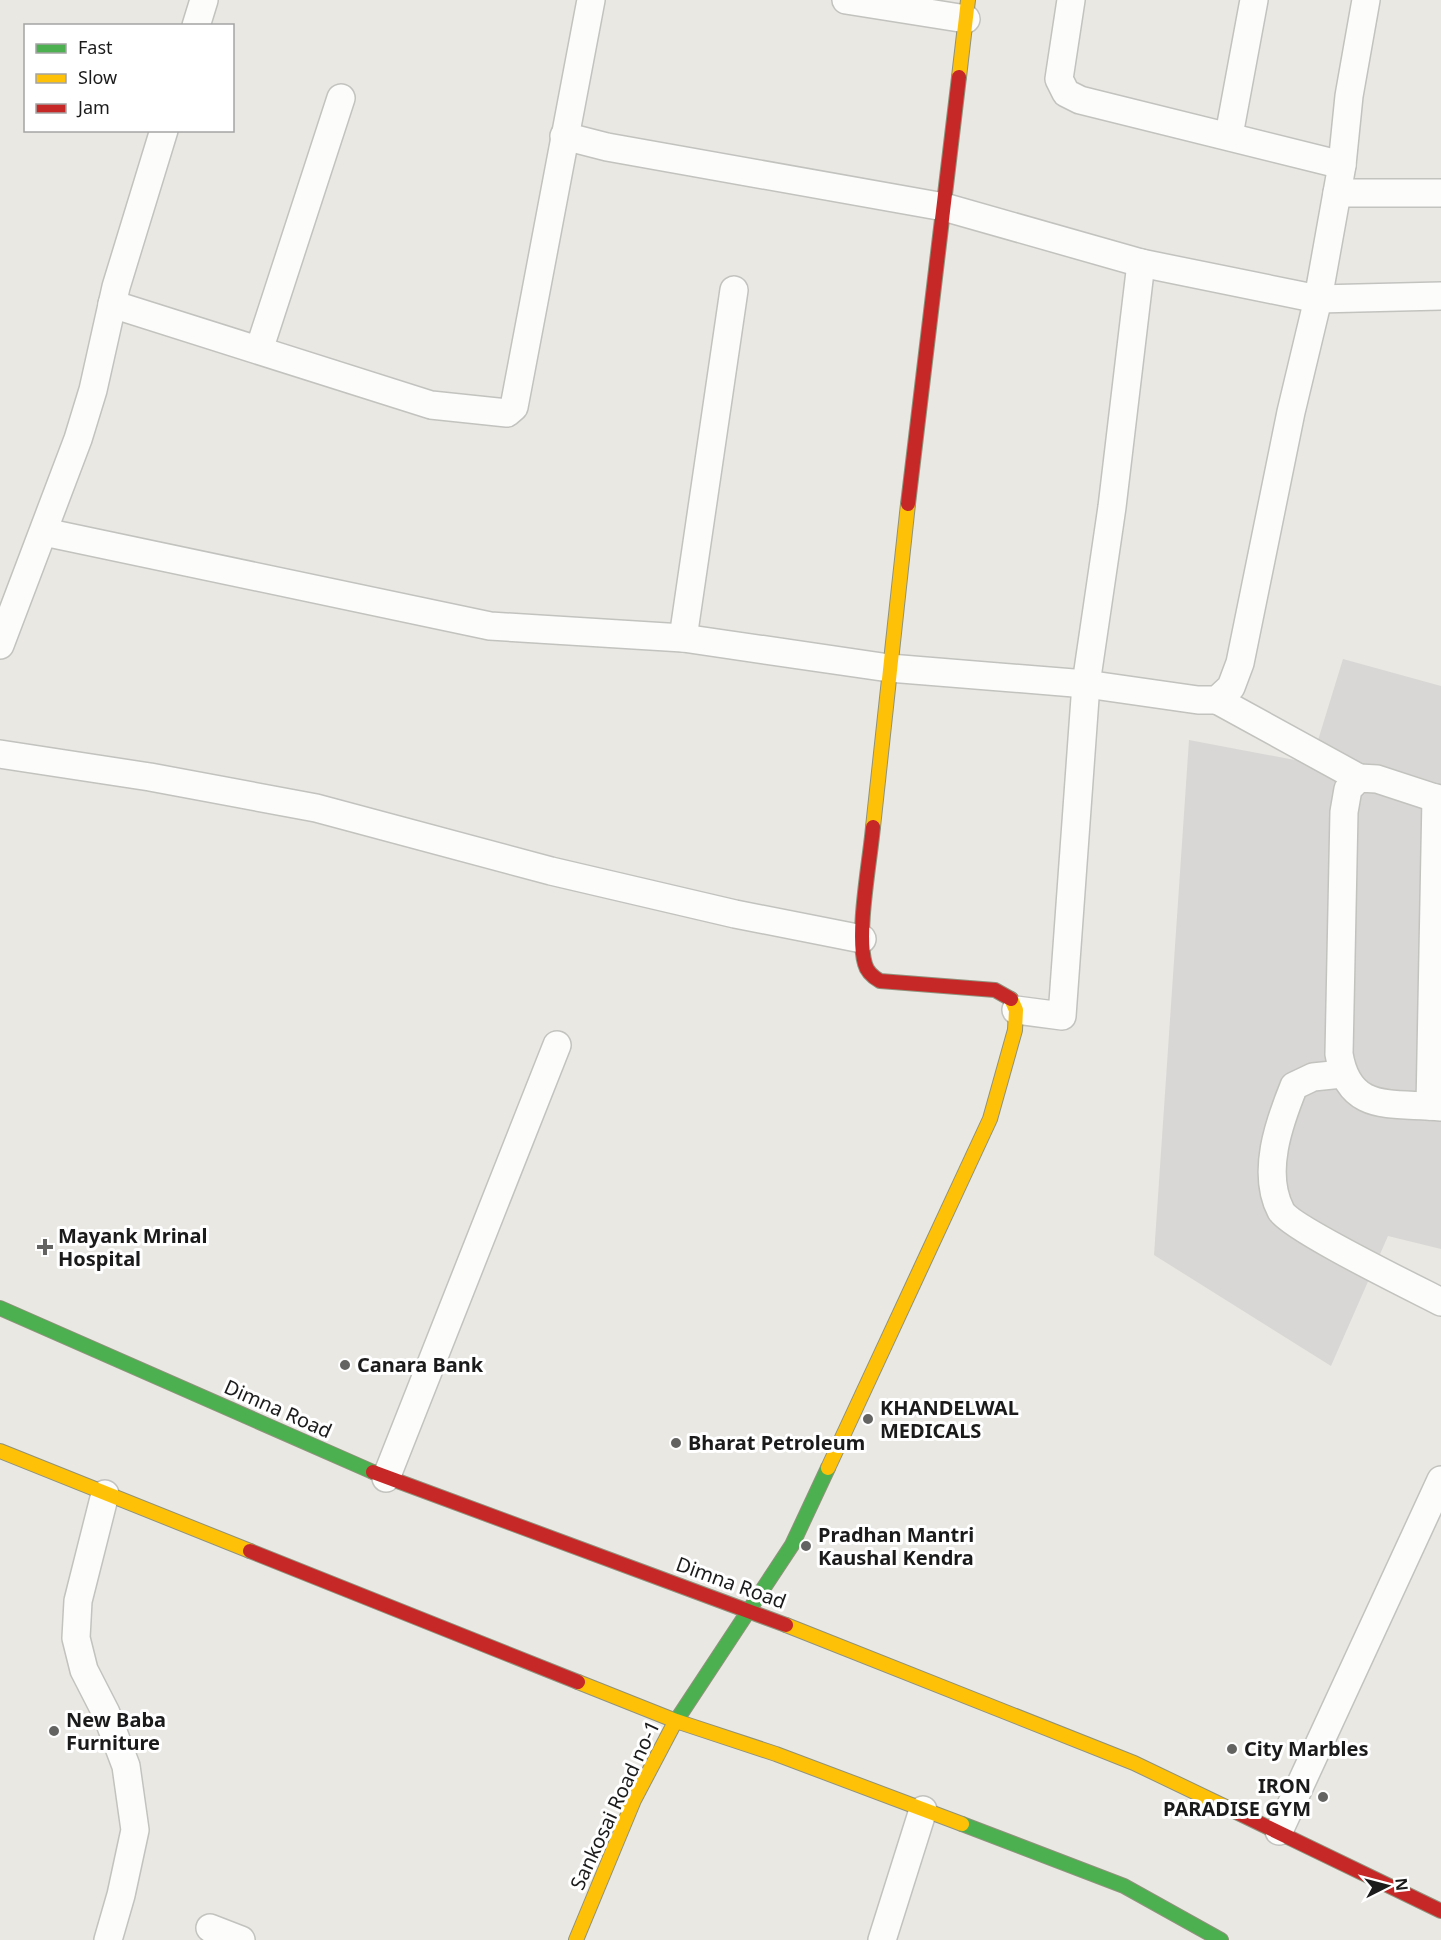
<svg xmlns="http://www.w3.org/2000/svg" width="1441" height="1940" font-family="'Noto Sans',sans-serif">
	<rect width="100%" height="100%" fill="#eae8e3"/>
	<!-- residential -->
	<polygon fill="#d9d7d5" points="1343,659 1441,686 1441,1249 1388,1236 1331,1366 1154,1255 1189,740 1311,763"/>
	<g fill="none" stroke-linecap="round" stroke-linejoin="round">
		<defs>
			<g id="street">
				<polyline points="846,0 966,19"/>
				<polyline points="1071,0 1059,79 1066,93 1080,100 1342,165"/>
				<polyline points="196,26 204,0"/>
				<polyline points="1229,135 1254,0"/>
				<polyline points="564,136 607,147 944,207 1141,263 1318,299 1441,296"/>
				<polyline points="1337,193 1441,193"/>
				<polyline points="112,304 431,405 507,413 514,407 591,0"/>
				<polyline points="259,350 341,98"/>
				<polyline points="44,532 490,626 683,638 889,668 1086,684 1198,700 1217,700 1231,687 1240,663 1291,412 1318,299 1342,165 1349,96 1366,0"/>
				<polyline points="683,638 734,290"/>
				<polyline points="0,645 78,439 93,390 116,287 164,130"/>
				<polyline points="1217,700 1359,778"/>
				<polyline points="0,754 150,777 316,808 551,871 735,914 862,939"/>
				<path d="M1441,800L1377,779L1359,778L1348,789L1344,812L1339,1054C1349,1114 1391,1102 1441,1107"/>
				<polyline points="1016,1010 1062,1016 1086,684 1112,507 1141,263"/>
				<path d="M1342,1074L1313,1077L1294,1086C1279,1123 1261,1173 1281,1211C1291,1228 1416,1289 1441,1302"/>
				<polyline points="1430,1106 1436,798"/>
				<polyline points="386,1478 557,1045"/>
				<polyline points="105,1494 78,1601 76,1638 84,1670 106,1713 126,1766 135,1830 121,1895 108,1940"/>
				<polyline points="1279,1831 1441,1480"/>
				<polyline points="210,1928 241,1940"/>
				<polyline points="882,1940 923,1810"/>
			</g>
			<g id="fast">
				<polyline points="0,1308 373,1472"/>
				<polyline points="674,1724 792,1545 828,1468"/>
				<polyline points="962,1824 1124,1886 1221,1940"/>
			</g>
			<g id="slow">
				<polyline points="959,77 968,0"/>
				<polyline points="873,827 908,504"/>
				<polyline points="0,1451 250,1551"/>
				<polyline points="828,1468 990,1119 1015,1030 1016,1010 1011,999"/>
				<polyline points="786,1625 1134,1763 1232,1810"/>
				<polyline points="578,1682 676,1721 776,1754 962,1824"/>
				<polyline points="576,1940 634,1800 674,1724"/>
			</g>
			<g id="jam">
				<polyline points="908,504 959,77"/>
				<path d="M873,827C870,861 856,934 865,964C867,972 873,977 880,981L995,990L1011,999"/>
				<polyline points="373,1472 786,1625"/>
				<polyline points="250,1551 578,1682"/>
				<polyline points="1232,1810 1441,1911"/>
			</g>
		</defs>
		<!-- street casing -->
		<use href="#street" stroke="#c2c2bf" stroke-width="30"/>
		<!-- fast casing -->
		<use href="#fast" stroke="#90927c" stroke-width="16"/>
		<!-- slow casing -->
		<use href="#slow" stroke="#90927c" stroke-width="16"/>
		<!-- jam casing -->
		<use href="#jam" stroke="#90927c" stroke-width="16"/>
		<!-- street -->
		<use href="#street" stroke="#fcfcfb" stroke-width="27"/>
		<!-- fast -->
		<use href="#fast" stroke="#4caf50" stroke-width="14"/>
		<!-- slow -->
		<use href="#slow" stroke="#ffc107" stroke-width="14"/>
		<!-- jam -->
		<use href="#jam" stroke="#c62828" stroke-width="14"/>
	</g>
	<!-- markers -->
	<g fill="#636361" stroke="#fff" stroke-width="2">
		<path d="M42 1238h6v6h6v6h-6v6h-6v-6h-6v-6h6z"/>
		<circle cx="345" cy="1365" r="6"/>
		<circle cx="868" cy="1419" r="6"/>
		<circle cx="676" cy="1443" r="6"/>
		<circle cx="806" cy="1546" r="6"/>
		<circle cx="54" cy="1731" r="6"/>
		<circle cx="1232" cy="1749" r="6"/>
		<circle cx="1323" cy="1797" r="6"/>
	</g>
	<g text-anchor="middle" stroke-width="6" stroke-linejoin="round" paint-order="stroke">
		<!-- poi labels -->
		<g font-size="20" font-weight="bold" fill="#1b1b1b" stroke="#fff" text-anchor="start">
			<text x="58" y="1243">Mayank Mrinal<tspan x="58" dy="23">Hospital</tspan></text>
			<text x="357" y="1372">Canara Bank</text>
			<text x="880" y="1415">KHANDELWAL<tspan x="880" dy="23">MEDICALS</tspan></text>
			<text x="688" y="1450">Bharat Petroleum</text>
			<text x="818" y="1542">Pradhan Mantri<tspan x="818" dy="23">Kaushal Kendra</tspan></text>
			<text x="66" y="1727">New Baba<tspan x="66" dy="23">Furniture</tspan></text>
			<text x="1244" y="1756">City Marbles</text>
			<text x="1311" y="1793" text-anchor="end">IRON<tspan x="1311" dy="23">PARADISE GYM</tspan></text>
		</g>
		<!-- street labels -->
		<g font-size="20" fill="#1b1b1b" stroke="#fff">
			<text transform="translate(278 1409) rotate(24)" y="7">Dimna Road</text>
			<text transform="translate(731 1583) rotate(20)" y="7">Dimna Road</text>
			<text transform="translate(615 1805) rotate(-65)" y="7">Sankosai Road no-1</text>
		</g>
	</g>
	<!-- legend -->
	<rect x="24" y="24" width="210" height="108" fill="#ffffff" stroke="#a4a4a4" stroke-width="1.5"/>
	<rect x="36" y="44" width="30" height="9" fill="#4caf50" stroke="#a4a4a4" stroke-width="1.5"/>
	<text x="78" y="54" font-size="18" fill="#1b1b1b">Fast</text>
	<rect x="36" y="74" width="30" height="9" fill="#ffc107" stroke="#a4a4a4" stroke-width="1.5"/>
	<text x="78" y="84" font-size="18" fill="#1b1b1b">Slow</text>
	<rect x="36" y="104" width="30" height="9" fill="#c62828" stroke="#a4a4a4" stroke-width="1.5"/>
	<text x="78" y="114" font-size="18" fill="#1b1b1b">Jam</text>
	<!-- north arrow -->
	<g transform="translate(1387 1886) rotate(84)" stroke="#ffffff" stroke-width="4.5" paint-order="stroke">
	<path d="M0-4.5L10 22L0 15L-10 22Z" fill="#1b1b1b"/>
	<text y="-9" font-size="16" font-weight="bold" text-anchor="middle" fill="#1b1b1b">N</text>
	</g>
</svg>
